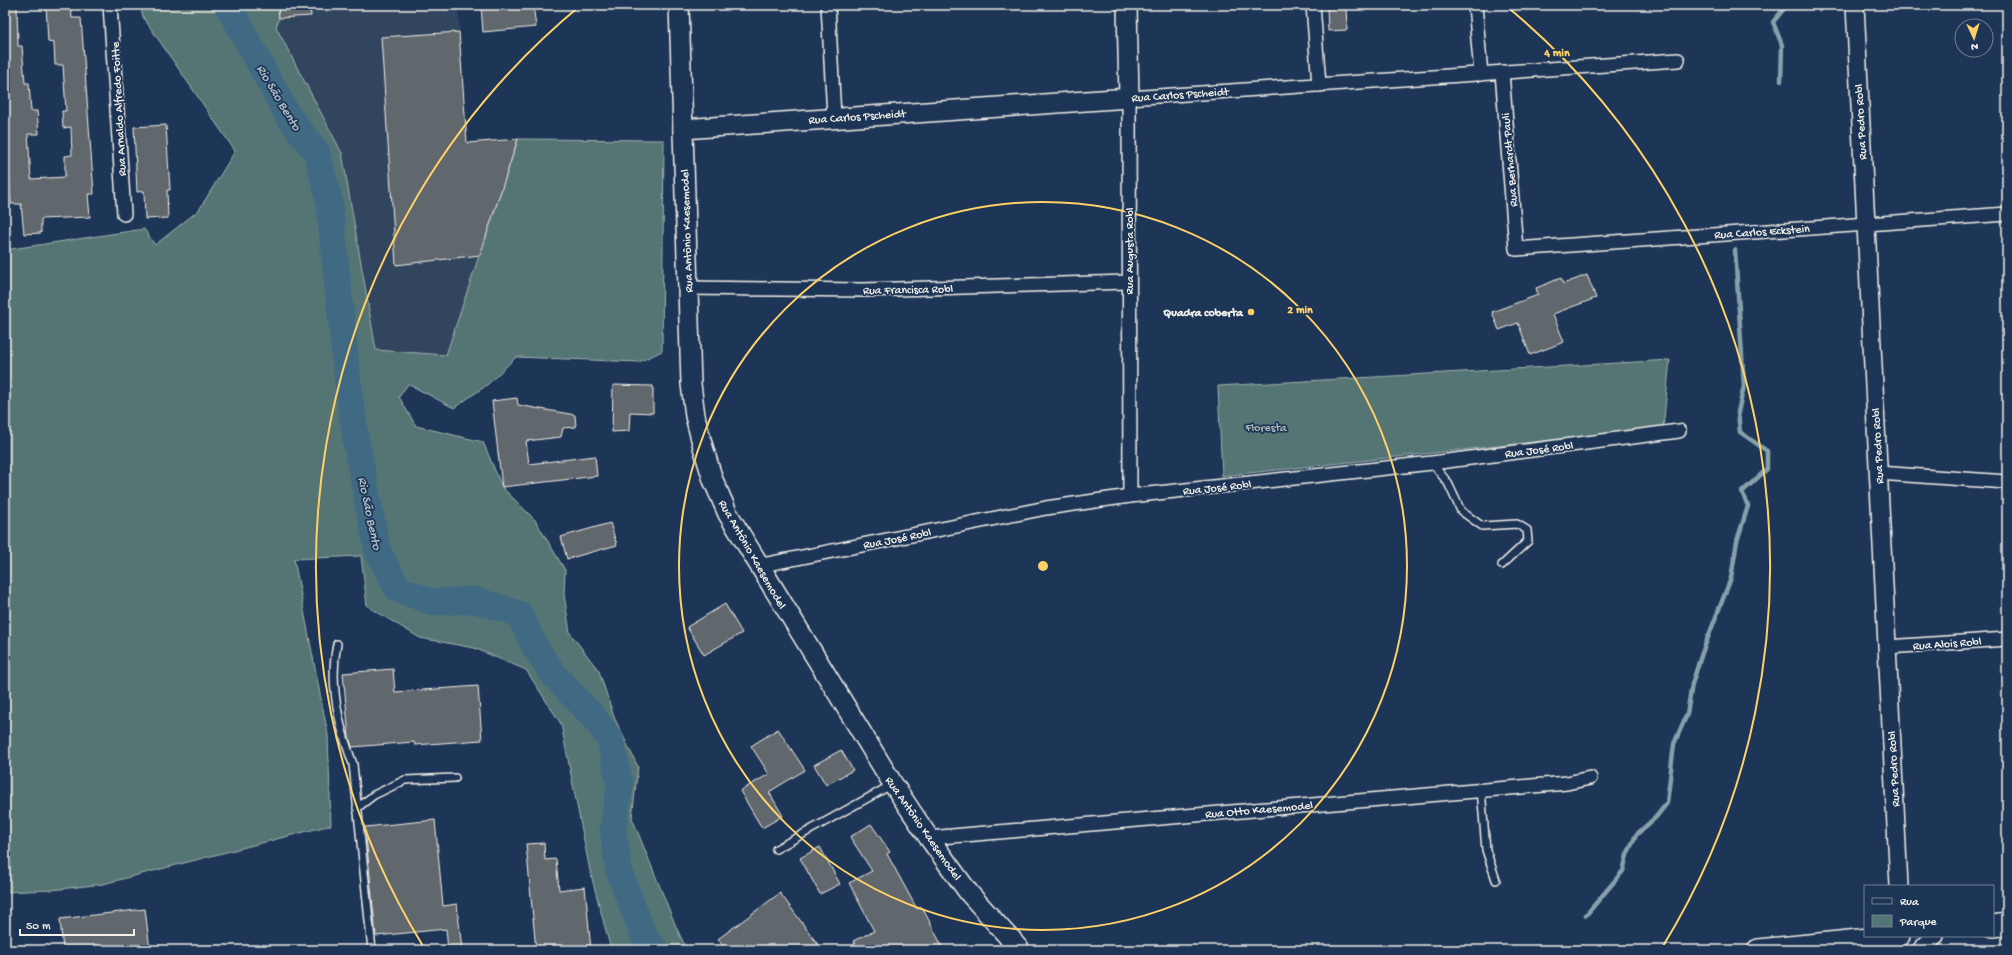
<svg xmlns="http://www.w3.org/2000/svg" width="2012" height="955" font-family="'Gochi Hand',sans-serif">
	<rect width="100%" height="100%" fill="#1d3557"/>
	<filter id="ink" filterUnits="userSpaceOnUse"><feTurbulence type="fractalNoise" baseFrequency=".025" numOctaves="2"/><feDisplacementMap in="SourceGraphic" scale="8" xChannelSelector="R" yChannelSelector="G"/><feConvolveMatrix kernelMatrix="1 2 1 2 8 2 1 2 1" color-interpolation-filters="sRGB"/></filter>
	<g filter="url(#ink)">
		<!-- built -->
		<polygon fill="#31445e" points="278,5 458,5 467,143 518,139 446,355 376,350 342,153 276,27 279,18"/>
		<!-- green -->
		<g fill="#547575" stroke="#a4b3ae">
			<polygon points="140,5 278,5 279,18 276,27 342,153 376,350 446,355 518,139 664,140 662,351 639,362 516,357 487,385 454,408 408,384 399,397 416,426 483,442 502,487 535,520 565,570 564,594 570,633 599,671 614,717 638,767 632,818 677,929 687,950 614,950 610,946 590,871 561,724 526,670 474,648 420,638 367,606 361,556 294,559 328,735 331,825 103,884 52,890 5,892 5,250 144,229 155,245 199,210 235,151 143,17"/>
			<polygon points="1670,360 1663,428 1222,476 1218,386"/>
		</g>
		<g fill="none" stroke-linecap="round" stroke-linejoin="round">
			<!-- stream -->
			<g stroke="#87a1ab" stroke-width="4.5">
				<polyline points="1781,81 1782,45 1773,22 1787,5"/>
				<polyline points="1586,915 1623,871 1627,855 1636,835 1656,817 1667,803 1674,744 1687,714 1692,684 1702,653 1731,578 1737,541 1748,506 1742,492 1767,469 1767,451 1740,432 1738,412 1744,386 1735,250"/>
			</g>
			<!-- river -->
			<polyline stroke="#3f6b83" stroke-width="27" points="228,5 287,114 317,153 329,200 347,375 356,441 378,552 398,589 432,602 475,600 519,614 536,649 554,675 595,719 610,739 620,784 613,830 619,871 644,937 655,950"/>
		</g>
		<!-- building -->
		<g fill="#61686d" stroke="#f4f1e8">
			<polygon points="5,5 17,5 18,46 22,46 25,83 29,83 31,111 37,111 39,134 28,134 31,179 65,177 65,156 72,155 71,127 63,128 62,111 66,111 63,65 55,65 54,43 48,42 46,5 71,5 72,18 81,18 94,194 88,194 90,217 41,219 41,233 24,234 21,204 11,204 5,102"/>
			<polygon points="278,5 310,5 311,16 279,18"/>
			<polygon points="481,5 533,5 536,27 483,32"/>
			<polygon points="1346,7 1347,30 1328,31 1327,8"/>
			<polygon points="459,32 467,143 518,139 480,255 396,265 381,37"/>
			<polygon points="166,125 170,190 167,190 168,218 145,219 144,191 137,192 134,127"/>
			<polygon points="1587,275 1596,298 1553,314 1564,342 1530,355 1518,323 1499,330 1492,312 1538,295 1536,288 1561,278 1563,284"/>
			<polygon points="613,385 653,386 653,413 630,412 629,431 612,432"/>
			<polygon points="517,398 518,405 575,415 576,427 563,428 561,437 526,441 529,464 595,456 597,476 502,487 492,401"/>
			<polygon points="610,523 617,545 567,559 561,537"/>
			<polygon points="725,604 742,633 704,655 687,627"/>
			<polygon points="393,669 395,692 478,686 482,740 415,745 414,742 352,747 349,737 343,673"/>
			<polygon points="778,729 805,770 769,792 783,816 762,828 740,791 769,774 751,746"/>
			<polygon points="841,750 853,770 826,785 814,765"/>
			<polygon points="435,820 443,906 457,904 462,950 448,950 446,929 376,936 365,827"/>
			<polygon points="871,824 890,852 887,854 917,909 922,907 944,950 858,950 853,941 874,931 849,883 872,871 850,837"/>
			<polygon points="544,843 545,860 556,859 559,890 585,887 591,950 536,950 526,844"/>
			<polygon points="820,847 840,884 820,894 800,858"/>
			<polygon points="780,893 822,950 726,950 718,939"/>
			<polygon points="145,909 150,950 63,950 60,919"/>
		</g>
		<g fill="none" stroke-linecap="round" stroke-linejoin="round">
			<defs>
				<g id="service">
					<polyline points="1432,463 1448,483 1461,511 1482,526 1517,524 1527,530 1528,541 1502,565"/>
					<path d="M337,644C329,683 339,727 353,764L372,950"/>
					<polyline points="1481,789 1486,850 1496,880"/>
					<polyline points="357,808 374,795 405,780 455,778"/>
					<polyline points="776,849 893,784"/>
				</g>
				<g id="minor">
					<polyline points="110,5 124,214"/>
					<polyline points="828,5 834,117"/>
					<polyline points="1313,5 1319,85"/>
					<polyline points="1475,5 1481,74"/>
					<polyline points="1502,72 1516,249 2007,214"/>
					<polyline points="687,288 863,290 1128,282"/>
					<polyline points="1878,473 2007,482"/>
					<polyline points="1130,496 1129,98 1678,60"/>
					<polyline points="758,566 1046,508 1130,496 1432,463 1679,431"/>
					<polyline points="1887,647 2007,639"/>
					<polyline points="929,838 1567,783 1590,778"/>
				</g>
				<g id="tertiary">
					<polyline points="1855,5 1899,886"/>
					<polyline points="1921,950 1935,936"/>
				</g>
				<g id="secondary">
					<polyline points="679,5 691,384 695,416 703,447 713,480 728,514 893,784 929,838 969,893 1020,950"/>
					<polyline points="683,129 1129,98 1127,5"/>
				</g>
				<g id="primary">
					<polyline points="1993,926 2007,924"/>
					<polyline points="1011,940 1016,950"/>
					<polyline points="1758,950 1899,936"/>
				</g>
			</defs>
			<!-- service casing -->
			<use href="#service" stroke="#f4f1e8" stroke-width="10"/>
			<!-- minor casing -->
			<use href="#minor" stroke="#f4f1e8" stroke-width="16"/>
			<!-- tertiary casing -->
			<use href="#tertiary" stroke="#f4f1e8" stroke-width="20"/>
			<!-- secondary casing -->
			<use href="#secondary" stroke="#f4f1e8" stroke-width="22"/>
			<!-- primary casing -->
			<use href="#primary" stroke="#f4f1e8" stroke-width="24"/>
			<!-- service -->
			<use href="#service" stroke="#1d3557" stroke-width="7"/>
			<!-- minor -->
			<use href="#minor" stroke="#1d3557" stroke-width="13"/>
			<!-- tertiary -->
			<use href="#tertiary" stroke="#1d3557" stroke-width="17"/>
			<!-- secondary -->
			<use href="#secondary" stroke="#1d3557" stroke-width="19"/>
			<!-- primary -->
			<use href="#primary" stroke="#1d3557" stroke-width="21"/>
		</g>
	</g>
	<!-- distance rings -->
	<g fill="none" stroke="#ffd166" stroke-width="2">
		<circle cx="1043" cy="566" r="364"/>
		<path d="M423 946A727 727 0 0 1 581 5M1505 5A727 727 0 0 1 1663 946"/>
	</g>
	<!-- markers -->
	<circle fill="#ffd166" stroke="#1d3557" stroke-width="1.5" cx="1251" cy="312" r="4"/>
	<g text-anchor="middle" stroke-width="3.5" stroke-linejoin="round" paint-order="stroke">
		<!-- street labels -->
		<g font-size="12" fill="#f4f1e8" stroke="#1d3557">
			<text transform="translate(1180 94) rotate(-4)" y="4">Rua Carlos Pscheidt</text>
			<text transform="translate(118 109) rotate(-93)" y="4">Rua Arnaldo Alfredo Foitte</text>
			<text transform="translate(857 116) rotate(-4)" y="4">Rua Carlos Pscheidt</text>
			<text transform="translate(1860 122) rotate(-93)" y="4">Rua Pedro Robl</text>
			<text transform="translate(1509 160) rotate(-95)" y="4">Rua Berhardt Pauli</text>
			<text transform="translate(686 231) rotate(-92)" y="4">Rua Antônio Kaesemodel</text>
			<text transform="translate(1762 231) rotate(-4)" y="4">Rua Carlos Eckstein</text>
			<text transform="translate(1129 251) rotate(-90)" y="4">Rua Augusta Robl</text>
			<text transform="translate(908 289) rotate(-1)" y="4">Rua Francisca Robl</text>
			<text transform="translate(1877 446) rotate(-93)" y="4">Rua Pedro Robl</text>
			<text transform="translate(1539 449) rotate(-7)" y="4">Rua José Robl</text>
			<text transform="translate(1217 487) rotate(-6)" y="4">Rua José Robl</text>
			<text transform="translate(897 538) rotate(-11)" y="4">Rua José Robl</text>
			<text transform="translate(753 554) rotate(60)" y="4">Rua Antônio Kaesemodel</text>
			<text transform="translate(1947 643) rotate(-4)" y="4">Rua Alois Robl</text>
			<text transform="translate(1893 769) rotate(-93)" y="4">Rua Pedro Robl</text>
			<text transform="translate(1259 809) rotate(-5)" y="4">Rua Otto Kaesemodel</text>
			<text transform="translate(924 828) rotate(55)" y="4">Rua Antônio Kaesemodel</text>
		</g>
		<!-- poi labels -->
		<g font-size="12" font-weight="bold" fill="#f4f1e8" stroke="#1d3557" text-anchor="end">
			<text x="1243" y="316">Quadra coberta</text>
		</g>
		<!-- park labels -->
		<g font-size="12" fill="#b4bfba" stroke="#1d3557">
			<text x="1266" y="431">Floresta</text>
		</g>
		<!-- water labels -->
		<g font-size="13" font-style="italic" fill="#b5c2c5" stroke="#1d3557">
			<text transform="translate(280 97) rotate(59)" y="5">Rio São Bento</text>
			<text transform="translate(371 513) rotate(78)" y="5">Rio São Bento</text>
		</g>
	</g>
	<circle cx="1043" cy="566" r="6" fill="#ffd166" stroke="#1d3557" stroke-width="2"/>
	<g font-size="12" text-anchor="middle" font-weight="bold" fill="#ffd166" stroke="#1d3557" stroke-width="3.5" stroke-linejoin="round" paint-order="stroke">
		<text x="1557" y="56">4 min</text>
		<text x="1300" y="313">2 min</text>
	</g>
	<!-- margin -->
	<rect width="2012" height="955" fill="none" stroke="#1d3557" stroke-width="20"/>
	<rect x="10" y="10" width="1992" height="935" fill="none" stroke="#f4f1e8" stroke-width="1.5" filter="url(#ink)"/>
	<!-- legend -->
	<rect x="1864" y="885" width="130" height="52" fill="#1d3557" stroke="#738091"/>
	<rect x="1872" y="898" width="20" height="6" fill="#1d3557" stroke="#738091"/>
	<text x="1900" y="905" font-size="12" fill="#f4f1e8">Rua</text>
	<rect x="1872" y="915" width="20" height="12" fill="#547575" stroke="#738091"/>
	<text x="1900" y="925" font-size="12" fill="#f4f1e8">Parque</text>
	<!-- north arrow -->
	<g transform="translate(1974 38) rotate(176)"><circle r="19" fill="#1d3557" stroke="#738091"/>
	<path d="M0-3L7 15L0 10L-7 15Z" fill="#ffd166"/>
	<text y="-6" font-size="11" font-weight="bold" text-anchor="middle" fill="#f4f1e8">N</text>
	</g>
	<!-- scale -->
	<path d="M20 929v6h114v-6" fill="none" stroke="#f4f1e8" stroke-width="2"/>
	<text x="26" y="929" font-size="12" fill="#f4f1e8" stroke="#1d3557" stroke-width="3" paint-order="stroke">50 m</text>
</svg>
